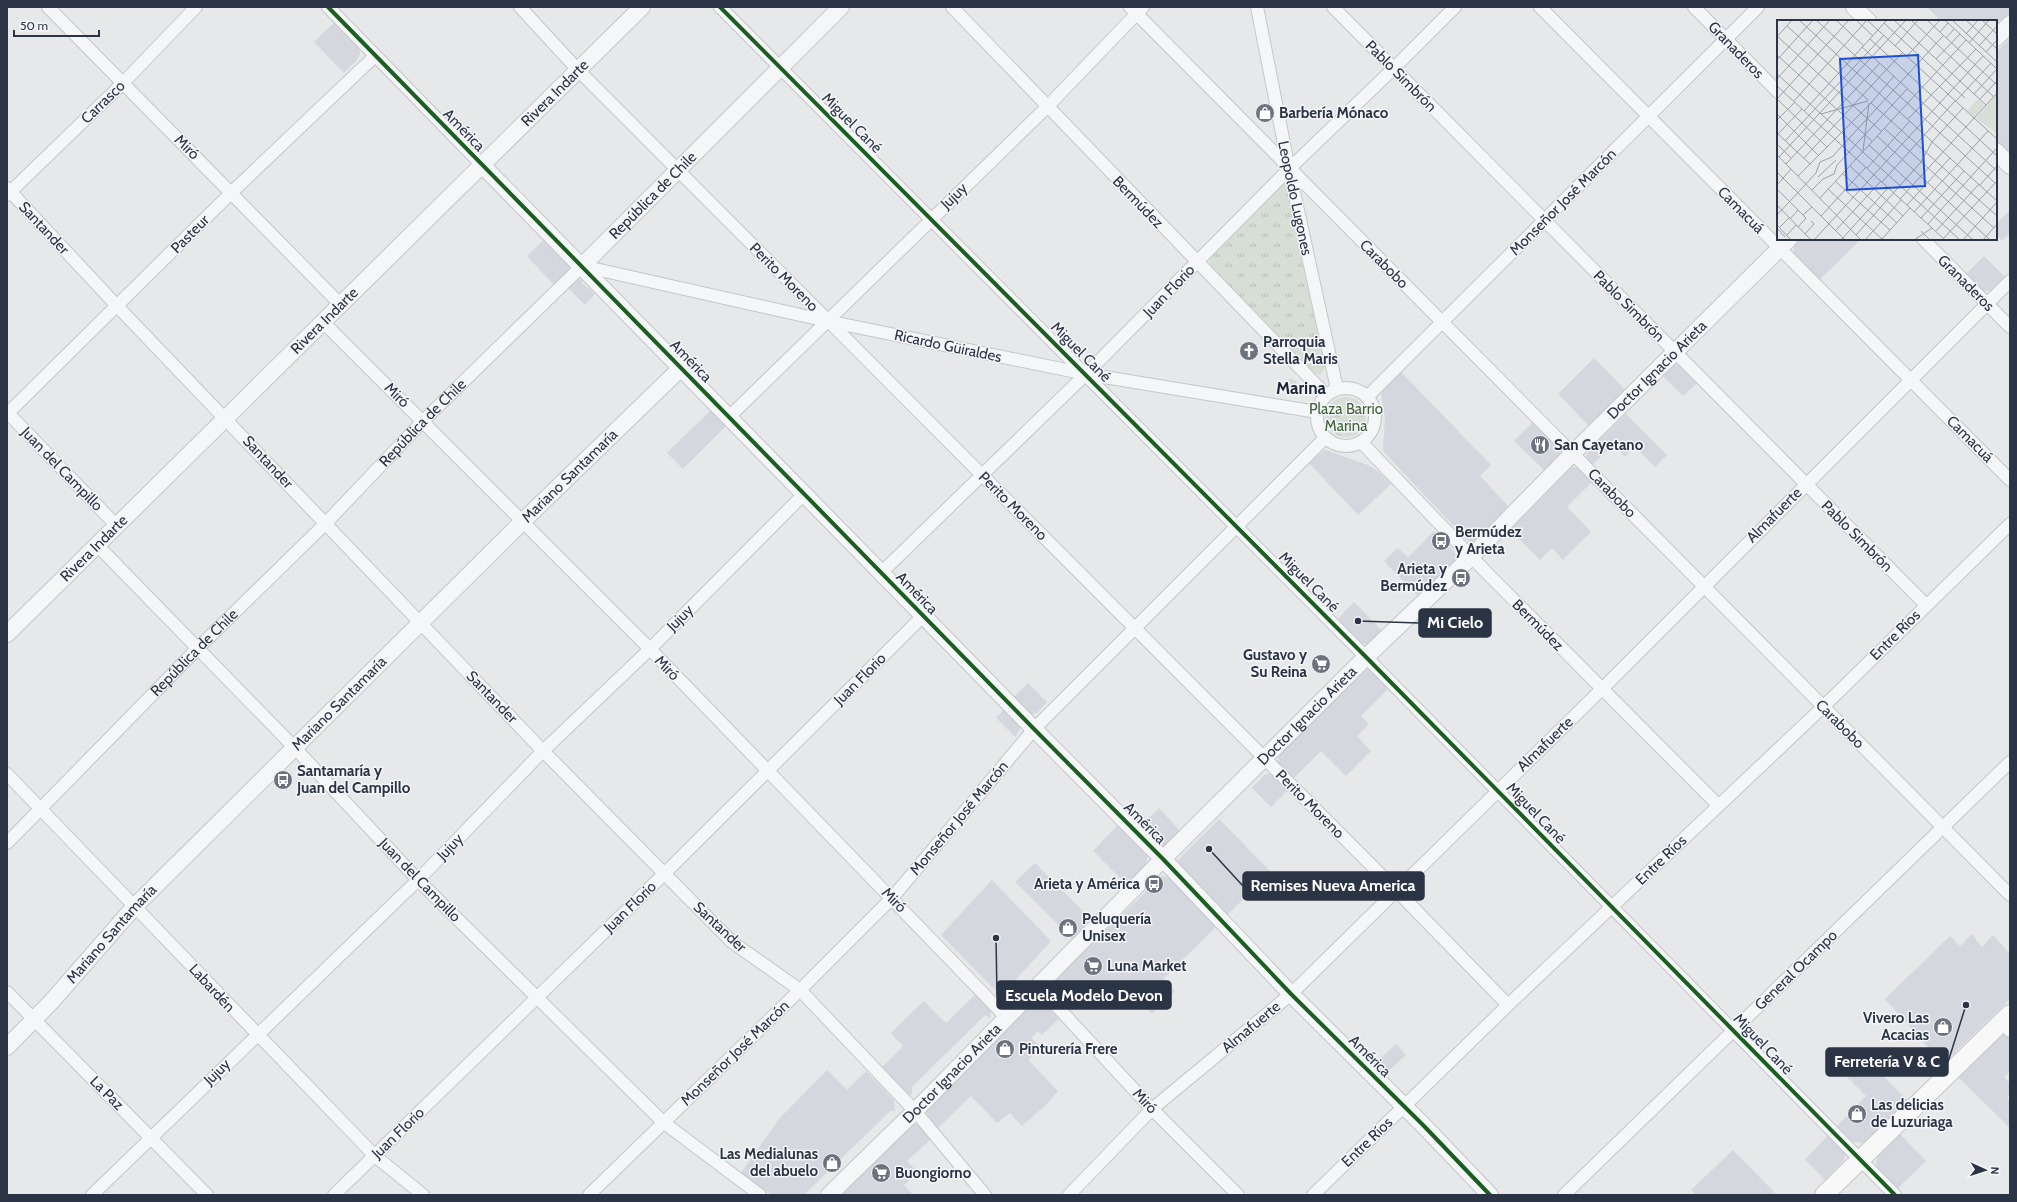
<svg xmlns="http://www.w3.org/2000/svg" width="2017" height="1202" font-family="Cabin,sans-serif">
	<defs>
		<pattern id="park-tufts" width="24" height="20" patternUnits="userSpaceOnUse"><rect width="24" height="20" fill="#d6ded6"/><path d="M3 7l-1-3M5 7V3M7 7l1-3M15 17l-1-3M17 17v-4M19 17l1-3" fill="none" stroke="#b8bfb9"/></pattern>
	</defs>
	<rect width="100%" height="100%" fill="#e6e8ea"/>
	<!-- built -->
	<g fill="#d4d7dd">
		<polygon points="1927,7 2010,7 2010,16 1996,30 1996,21 1936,21 1938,18"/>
		<polygon points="334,23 359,48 360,54 356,61 344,73 314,42"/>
		<polygon points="2010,38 2010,160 1996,146 1996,52"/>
		<polygon points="2010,210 2010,233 2002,241 1996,235 1996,224"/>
		<polygon points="546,238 570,265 569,272 555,286 527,256"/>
		<polygon points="1801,239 1861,239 1819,280 1794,254 1794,245"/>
		<polygon points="1984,256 2007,279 1995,291 1983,291 1966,274"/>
		<polygon points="582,279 582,283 595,294 585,305 568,288 577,280"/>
		<polygon points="1594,358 1627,392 1590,427 1558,394"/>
		<polygon points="1678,364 1684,366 1699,381 1683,396 1663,376 1673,366"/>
		<polygon points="1400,371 1491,465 1480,476 1510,508 1477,542 1470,542 1466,539 1383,451 1385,417 1381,395 1382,391"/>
		<polygon points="712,409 727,425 683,469 667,453"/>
		<polygon points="1626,414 1667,455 1655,467 1635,447 1625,457 1613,445 1592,465 1586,456 1588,451"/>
		<polygon points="1533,422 1560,450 1560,459 1546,472 1514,441"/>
		<polygon points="1325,450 1368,465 1379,472 1391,484 1358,515 1309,463"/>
		<polygon points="1572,467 1580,469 1593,481 1567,507 1591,532 1563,560 1552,548 1540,560 1510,530"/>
		<polygon points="1434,531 1455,552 1456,560 1420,598 1384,561 1398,548 1408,557"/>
		<polygon points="1354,602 1384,633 1369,645 1362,643 1338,619"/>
		<polygon points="1370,669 1390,687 1361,716 1369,724 1357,736 1371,751 1346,776 1321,751 1291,781 1278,764 1279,754 1366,670"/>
		<polygon points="1028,683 1047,702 1037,713 1030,715 1012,699"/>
		<polygon points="1005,708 1020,725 1020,729 1015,737 996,718"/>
		<polygon points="1271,773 1288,790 1271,807 1252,788 1264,775"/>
		<polygon points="1159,808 1180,831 1165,846 1159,847 1138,828"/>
		<polygon points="1219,819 1271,872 1225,917 1177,866 1177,861"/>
		<polygon points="1119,824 1148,856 1145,866 1127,885 1093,851"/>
		<polygon points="1035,863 1092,920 1072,939 1015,882"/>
		<polygon points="1162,876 1171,878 1218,925 1163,979 1175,991 1152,1014 1129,991 1116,1003 1104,990 1092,1002 1081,991 1062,1009 1049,989 1050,985"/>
		<polygon points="992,880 1051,941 1001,996 941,935"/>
		<polygon points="1972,934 1982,947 1993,935 2010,954 2010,999 1943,1064 1885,999 1950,936 1960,946"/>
		<polygon points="976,994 991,1009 990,1018 985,1015 912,1087 912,1095 906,1094 881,1068 903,1046 891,1033 924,1001 946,1023"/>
		<polygon points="1033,999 1042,1002 1059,1019 1042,1035 1038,1031 1031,1038 1041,1047 1028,1060 1058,1091 1047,1104 1022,1126 1010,1113 997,1123 971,1096 938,1128 928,1116 926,1109"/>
		<polygon points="2004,1033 2010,1036 2010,1071 2004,1077 2010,1083 2010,1095 2007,1097 2010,1101 2009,1127 1957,1076 2000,1035"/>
		<polygon points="1396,1044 1406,1055 1381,1078 1371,1067"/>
		<polygon points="1856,1048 1907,1100 1865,1142 1861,1143 1851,1141 1837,1126 1866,1096 1847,1077 1857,1067 1847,1057"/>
		<polygon points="827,1070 847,1090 866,1071 894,1100 895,1111 890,1111 804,1195 772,1195 741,1173 779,1119"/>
		<polygon points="910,1122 918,1125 931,1139 907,1161 918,1172 904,1185 913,1195 833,1195"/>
		<polygon points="1829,1134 1845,1148 1846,1154 1843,1161 1825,1180 1805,1160"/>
		<polygon points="1900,1134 1926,1161 1897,1189 1877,1169 1876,1163 1878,1155"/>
		<polygon points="1733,1150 1777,1195 1696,1195 1691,1190"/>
	</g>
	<!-- green -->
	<polygon fill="#d6ded6" points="1291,378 1296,381 1299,394 1276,390"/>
	<!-- park -->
	<g fill="url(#park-tufts)">
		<polygon points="1284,180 1325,367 1321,375 1309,372 1211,267 1209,261 1212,256 1278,182"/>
		<circle cx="1346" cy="417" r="20"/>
	</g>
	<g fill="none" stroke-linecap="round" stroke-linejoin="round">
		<defs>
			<g id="minor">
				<polyline points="48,7 341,305"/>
				<polyline points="328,7 483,166"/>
				<polyline points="520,7 578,70 1396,890 1508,1005"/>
				<polyline points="720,7 1366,657 1895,1195"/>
				<polyline points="952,7 1326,395"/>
				<polyline points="1130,7 2010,895"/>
				<polyline points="1257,7 1289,169 1337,389"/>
				<polyline points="1333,7 1926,605"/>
				<polyline points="1540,7 2010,480"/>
				<polyline points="1694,7 1778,92"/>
				<polyline points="7,188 117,306 543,751 732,942 800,990 915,1111 985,1195"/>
				<polyline points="7,195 123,83 196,7"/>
				<polyline points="1923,239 2010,327"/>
				<polyline points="323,322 650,649 1007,1018"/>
				<circle cx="1346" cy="417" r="29"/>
				<polyline points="1367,397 1758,7"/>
				<polyline points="7,412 116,525"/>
				<polyline points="7,414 232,192 375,56"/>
				<polyline points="729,417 1047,107 1143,7"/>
				<polyline points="1361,442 1486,572 1718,805"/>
				<polyline points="97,545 294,747 418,880 663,1122 760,1195"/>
				<polyline points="881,573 1086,374 1289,169 1394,68 1455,7"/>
				<polyline points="7,774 375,1156 423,1195"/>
				<path id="s1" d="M7,843L197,649L325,524L423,421L582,266L827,321L1086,374L1317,412"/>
				<polyline points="1038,986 1152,1109 1238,1195"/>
				<polyline points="7,992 207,1195"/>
				<polyline points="2001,1022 2010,1031"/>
				<polyline points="92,1195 418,880 543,751 650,649 804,494"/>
				<polyline points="334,1195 665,873 923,616"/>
				<polyline points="589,1195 800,990 892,898 1034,729 1325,438"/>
				<polyline points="1069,1195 1152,1109 1291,994 1603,688 2010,281"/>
				<polyline points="1313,1195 1508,1005 1823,707 2010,524"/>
				<polyline points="1564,1195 2010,762"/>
			</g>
			<g id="tertiary">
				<polyline points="1854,7 1868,21"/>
				<polyline points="1996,38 2010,24"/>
				<polyline points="1996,151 2010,166"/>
				<polyline points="483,166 1034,729 1163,859 1291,994 1424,1126 1490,1195"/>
				<path id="s2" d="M582,266L841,7"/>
				<path id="s3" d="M7,634L642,7"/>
				<path id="s4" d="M7,1047L52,1001L135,906L523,521L681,368"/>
				<path id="s5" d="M829,1195L915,1111L1163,859L1366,657L1471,557L1573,453L1789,239"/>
			</g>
			<polyline id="secondary" points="1824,1195 2010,1014"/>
		</defs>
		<!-- minor casing -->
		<use href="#minor" stroke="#c4c6c8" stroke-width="14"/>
		<!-- tertiary casing -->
		<use href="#tertiary" stroke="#c4c6c8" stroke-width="18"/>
		<!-- secondary casing -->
		<use href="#secondary" stroke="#c4c6c8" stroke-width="20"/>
		<!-- minor -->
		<use href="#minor" stroke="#f5f6f7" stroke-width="12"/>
		<!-- tertiary -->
		<use href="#tertiary" stroke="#f5f6f7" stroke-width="16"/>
		<!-- secondary -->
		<use href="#secondary" stroke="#f8f8f8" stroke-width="18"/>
		<defs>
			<g id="cycleway">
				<polyline points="328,7 1034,729 1163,859 1291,994 1424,1126 1490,1195"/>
				<polyline points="720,7 1366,657 1895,1195"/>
			</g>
		</defs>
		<!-- cycleway casing -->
		<use href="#cycleway" stroke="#f4f6f9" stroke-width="6"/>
		<!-- cycleway -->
		<use href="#cycleway" stroke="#1b5e20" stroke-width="4"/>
	</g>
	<!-- icons -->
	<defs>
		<symbol id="shop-disc" viewBox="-11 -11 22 22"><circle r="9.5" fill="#6c737f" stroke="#f4f6f9"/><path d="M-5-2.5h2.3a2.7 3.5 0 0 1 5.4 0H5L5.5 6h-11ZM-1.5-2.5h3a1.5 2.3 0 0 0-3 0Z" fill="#fff"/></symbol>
		<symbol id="church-disc" viewBox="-11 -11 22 22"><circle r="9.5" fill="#6c737f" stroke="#f4f6f9"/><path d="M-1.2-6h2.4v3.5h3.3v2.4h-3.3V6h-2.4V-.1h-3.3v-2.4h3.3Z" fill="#fff"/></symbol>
		<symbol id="restaurant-disc" viewBox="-11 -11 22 22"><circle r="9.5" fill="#6c737f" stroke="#f4f6f9"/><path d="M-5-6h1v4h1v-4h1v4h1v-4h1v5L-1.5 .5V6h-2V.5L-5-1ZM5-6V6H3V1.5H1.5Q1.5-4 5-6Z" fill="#fff"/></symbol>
		<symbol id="bus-disc" viewBox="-11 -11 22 22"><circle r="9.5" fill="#6c737f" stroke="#f4f6f9"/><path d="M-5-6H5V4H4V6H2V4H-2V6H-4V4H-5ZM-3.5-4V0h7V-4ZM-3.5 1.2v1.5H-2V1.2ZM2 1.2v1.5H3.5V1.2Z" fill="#fff"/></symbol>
		<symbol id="supermarket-disc" viewBox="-11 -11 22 22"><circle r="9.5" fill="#6c737f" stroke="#f4f6f9"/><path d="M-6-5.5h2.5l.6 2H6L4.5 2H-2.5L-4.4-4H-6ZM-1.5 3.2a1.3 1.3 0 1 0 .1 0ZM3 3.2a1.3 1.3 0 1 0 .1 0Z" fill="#fff"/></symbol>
	</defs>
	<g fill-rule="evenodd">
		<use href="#shop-disc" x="1254" y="102" width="22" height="22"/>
		<use href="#church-disc" x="1238" y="340" width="22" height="22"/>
		<use href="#restaurant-disc" x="1529" y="434" width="22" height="22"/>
		<use href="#bus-disc" x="1430" y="530" width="22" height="22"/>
		<use href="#bus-disc" x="1450" y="567" width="22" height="22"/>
		<use href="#supermarket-disc" x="1310" y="653" width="22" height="22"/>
		<use href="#bus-disc" x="272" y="769" width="22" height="22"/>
		<use href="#bus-disc" x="1143" y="873" width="22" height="22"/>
		<use href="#shop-disc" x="1057" y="917" width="22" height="22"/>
		<use href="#supermarket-disc" x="1082" y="955" width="22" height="22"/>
		<use href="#shop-disc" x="1932" y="1016" width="22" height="22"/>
		<use href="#shop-disc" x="994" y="1038" width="22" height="22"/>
		<use href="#shop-disc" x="1846" y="1103" width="22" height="22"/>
		<use href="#shop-disc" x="821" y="1152" width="22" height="22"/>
		<use href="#supermarket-disc" x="870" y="1162" width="22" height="22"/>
	</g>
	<g text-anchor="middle" stroke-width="3" stroke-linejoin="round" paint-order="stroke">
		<!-- street labels -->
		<g font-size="15" fill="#2b3445" stroke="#f4f6f9">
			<text transform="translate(1736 50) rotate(46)" y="5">Granaderos</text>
			<text transform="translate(1401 76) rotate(45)" y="5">Pablo Simbrón</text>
			<text dy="5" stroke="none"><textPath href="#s3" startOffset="770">Rivera Indarte</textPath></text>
			<text transform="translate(103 102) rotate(-44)" y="5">Carrasco</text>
			<text transform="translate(852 123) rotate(45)" y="5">Miguel Cané</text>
			<text transform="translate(464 130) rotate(46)" y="5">América</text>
			<text transform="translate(187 147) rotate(45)" y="5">Miró</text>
			<text dy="5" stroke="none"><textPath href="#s2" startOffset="100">República de Chile</textPath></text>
			<text transform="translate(954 196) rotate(-44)" y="5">Jujuy</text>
			<text transform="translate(1295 198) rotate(78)" y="5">Leopoldo Lugones</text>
			<text transform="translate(1138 202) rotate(46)" y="5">Bermúdez</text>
			<text transform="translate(1563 202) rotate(-45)" y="5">Monseñor José Marcón</text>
			<text transform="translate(1741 210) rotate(45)" y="5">Camacuá</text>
			<text transform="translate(44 228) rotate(47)" y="5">Santander</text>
			<text transform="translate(190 234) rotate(-45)" y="5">Pasteur</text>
			<text transform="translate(1384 264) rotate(45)" y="5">Carabobo</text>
			<text transform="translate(784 277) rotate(45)" y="5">Perito Moreno</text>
			<text transform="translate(1966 283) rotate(45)" y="5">Granaderos</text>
			<text transform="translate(1169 291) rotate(-46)" y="5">Juan Florio</text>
			<text transform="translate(1629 306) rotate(45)" y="5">Pablo Simbrón</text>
			<text dy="5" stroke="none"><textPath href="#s3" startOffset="446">Rivera Indarte</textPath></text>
			<text transform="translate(948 346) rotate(12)" y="5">Ricardo Güiraldes</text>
			<text transform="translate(1081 352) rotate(45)" y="5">Miguel Cané</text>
			<text transform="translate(691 361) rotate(46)" y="5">América</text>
			<text dy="5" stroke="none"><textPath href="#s5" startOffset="1169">Doctor Ignacio Arieta</textPath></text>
			<text transform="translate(397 395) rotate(45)" y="5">Miró</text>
			<text dy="5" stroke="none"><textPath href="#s1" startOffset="591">República de Chile</textPath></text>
			<text transform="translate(1970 439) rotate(45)" y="5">Camacuá</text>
			<text transform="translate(268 462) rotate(47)" y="5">Santander</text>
			<text transform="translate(62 469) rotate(46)" y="5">Juan del Campillo</text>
			<text dy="5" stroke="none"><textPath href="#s4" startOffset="802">Mariano Santamaría</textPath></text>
			<text transform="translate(1612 493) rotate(46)" y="5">Carabobo</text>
			<text transform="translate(1013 506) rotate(45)" y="5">Perito Moreno</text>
			<text transform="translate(1774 515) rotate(-45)" y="5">Almafuerte</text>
			<text transform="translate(1857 536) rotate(45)" y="5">Pablo Simbrón</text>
			<text dy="5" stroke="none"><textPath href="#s3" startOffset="122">Rivera Indarte</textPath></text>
			<text transform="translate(1309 582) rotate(45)" y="5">Miguel Cané</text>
			<text transform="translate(917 593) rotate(46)" y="5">América</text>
			<text transform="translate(680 618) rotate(-45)" y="5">Jujuy</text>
			<text transform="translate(1538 625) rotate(45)" y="5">Bermúdez</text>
			<text transform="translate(1895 635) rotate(-45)" y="5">Entre Ríos</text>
			<text dy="5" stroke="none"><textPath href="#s1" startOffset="267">República de Chile</textPath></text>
			<text transform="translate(667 668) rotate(46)" y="5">Miró</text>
			<text transform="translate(860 679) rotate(-45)" y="5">Juan Florio</text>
			<text transform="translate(492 697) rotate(46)" y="5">Santander</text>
			<text dy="5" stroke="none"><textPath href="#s4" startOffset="478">Mariano Santamaría</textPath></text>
			<text dy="5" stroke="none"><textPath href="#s5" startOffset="677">Doctor Ignacio Arieta</textPath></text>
			<text transform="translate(1840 724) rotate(45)" y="5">Carabobo</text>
			<text transform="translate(1545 744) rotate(-44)" y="5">Almafuerte</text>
			<text transform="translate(1310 804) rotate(45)" y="5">Perito Moreno</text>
			<text transform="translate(1536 813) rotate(46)" y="5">Miguel Cané</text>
			<text transform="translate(959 818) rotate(-50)" y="5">Monseñor José Marcón</text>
			<text transform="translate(1145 823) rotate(45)" y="5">América</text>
			<text transform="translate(450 847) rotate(-46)" y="5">Jujuy</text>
			<text transform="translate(1661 860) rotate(-44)" y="5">Entre Ríos</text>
			<text transform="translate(420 880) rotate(46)" y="5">Juan del Campillo</text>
			<text transform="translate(894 900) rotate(46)" y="5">Miró</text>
			<text transform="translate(630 907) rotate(-44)" y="5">Juan Florio</text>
			<text transform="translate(720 927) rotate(43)" y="5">Santander</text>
			<text dy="5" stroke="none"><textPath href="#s4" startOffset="154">Mariano Santamaría</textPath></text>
			<text transform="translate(1796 970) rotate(-44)" y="5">General Ocampo</text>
			<text transform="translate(212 988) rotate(47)" y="5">Labardén</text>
			<text transform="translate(1251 1027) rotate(-40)" y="5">Almafuerte</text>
			<text transform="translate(1763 1044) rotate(46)" y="5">Miguel Cané</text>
			<text transform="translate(735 1053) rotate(-44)" y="5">Monseñor José Marcón</text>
			<text transform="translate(1370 1056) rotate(45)" y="5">América</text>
			<text transform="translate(217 1072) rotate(-44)" y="5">Jujuy</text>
			<text dy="5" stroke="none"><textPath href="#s5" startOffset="173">Doctor Ignacio Arieta</textPath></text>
			<text transform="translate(107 1093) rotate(45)" y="5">La Paz</text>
			<text transform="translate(1145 1101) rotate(47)" y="5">Miró</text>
			<text transform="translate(398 1133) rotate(-44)" y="5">Juan Florio</text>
			<text transform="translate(1367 1142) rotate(-44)" y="5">Entre Ríos</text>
		</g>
		<!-- poi labels -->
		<g font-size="15" font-weight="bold" fill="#2b3445" stroke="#f4f6f9" text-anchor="start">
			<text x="1279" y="118">Barbería Mónaco</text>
			<text x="1263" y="347">Parroquia<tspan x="1263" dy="17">Stella Maris</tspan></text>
			<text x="1554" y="450">San Cayetano</text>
			<text x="1455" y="537">Bermúdez<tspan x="1455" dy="17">y Arieta</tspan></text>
			<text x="1447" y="574" text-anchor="end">Arieta y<tspan x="1447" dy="17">Bermúdez</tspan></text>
			<text x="1307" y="660" text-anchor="end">Gustavo y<tspan x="1307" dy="17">Su Reina</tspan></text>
			<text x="297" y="776">Santamaría y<tspan x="297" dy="17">Juan del Campillo</tspan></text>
			<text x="1140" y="889" text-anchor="end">Arieta y América</text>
			<text x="1082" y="924">Peluquería<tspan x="1082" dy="17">Unisex</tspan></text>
			<text x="1107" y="971">Luna Market</text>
			<text x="1929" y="1023" text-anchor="end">Vivero Las<tspan x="1929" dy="17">Acacias</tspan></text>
			<text x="1019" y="1054">Pinturería Frere</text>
			<text x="1871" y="1110">Las delicias<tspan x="1871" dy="17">de Luzuriaga</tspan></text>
			<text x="818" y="1159" text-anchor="end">Las Medialunas<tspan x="818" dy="17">del abuelo</tspan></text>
			<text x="895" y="1178">Buongiorno</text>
		</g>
		<!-- park labels -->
		<g font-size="15" fill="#3f6138" stroke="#f4f6f9">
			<text x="1346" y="414">Plaza Barrio<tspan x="1346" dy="17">Marina</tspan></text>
		</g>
		<!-- quarter labels -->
		<g font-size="17" font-weight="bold" fill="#1d2536" stroke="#f4f6f9">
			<text x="1301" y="394">Marina</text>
		</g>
	</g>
	<!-- overview -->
	<g transform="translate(1777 20)">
		<rect width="220" height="220" fill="#e6e8ea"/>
		<path d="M220,74V112L219,113L199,98ZM201,79L207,85L197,97L190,91Z" fill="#d6ded6"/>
		<path fill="none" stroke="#9ba0a8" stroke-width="1" d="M22,0L220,181M39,0L218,163M59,0L87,26M79,0L96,16M90,0L220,119M117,0L209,85M134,0L217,77M150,0L220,65M168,0L220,49M175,0L220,42M189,0L220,29M205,0L220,14M107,3L188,78M10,6L91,80M163,12L171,3M189,14L201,0M0,16L104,111M0,17L15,0M169,18L177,9M93,19L189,107M192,23L212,0M118,26L141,0M202,26L220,6M85,27L220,151M209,32L220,20M0,35L95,121M130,36L163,0M159,39L183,14M0,40L36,0M0,54L183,220M0,59L53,0M0,66L168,220M197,74L220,49M0,79L72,0M0,79L50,127M203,79L220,61M17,81L90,0M179,81L214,43M94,83L220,196M27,91L110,0M0,94L41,135M44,94L91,81M131,99L199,29M0,100L18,82M189,107L220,136M107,108L217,208M0,113L33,144M0,115L25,89M100,116L213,220M8,121L107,15M0,124L14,138M92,125L196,220M86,131L92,83M0,135L84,220M2,137L129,0M27,138L125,33M9,144L103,43M73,146L126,196M90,148L133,101M0,152L68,220M65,153L120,203M21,156L94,83L117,56M41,157L59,140M58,161L113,210M105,162L178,81M0,165L14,149M203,165L220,146M0,169L29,198L21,207M51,169L105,219M35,170L46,159L57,154L60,145L130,69M43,178L189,20M123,179L220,73M0,185L34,220M130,185L173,138M137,192L211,111M0,195L39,153L43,142L55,137L166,16M26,195L35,187M44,196L89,147M144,198L187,151M13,199L21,190M151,204L220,128M0,205L14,220M3,207L12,198M0,208L8,217M59,210L104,161M144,211L153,220M159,211L202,164M28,214L37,204L34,201M10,215L19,205M79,215L144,142L155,122L186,88M105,219L133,188M166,219L220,161M37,220L206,36M64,220L111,168M88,220L124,180M137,220L155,208M186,220L220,182M206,220L220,204"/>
		<path fill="#1d4ed8" fill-opacity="0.15" stroke="#1d4ed8" stroke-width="2" d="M141,35L148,166L70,170L63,39Z"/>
		<rect width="220" height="220" fill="none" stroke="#2b3445" stroke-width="2"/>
	</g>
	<!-- callouts -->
	<path fill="none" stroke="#2b3445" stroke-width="1.5" d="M1358 621L1419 623M1209 849L1243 886M996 938L997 995M1966 1005L1948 1062"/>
	<g fill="#2b3445" stroke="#f4f6f9" stroke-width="1.5">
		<circle cx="1358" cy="621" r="4"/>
		<circle cx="1209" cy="849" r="4"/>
		<circle cx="996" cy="938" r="4"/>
		<circle cx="1966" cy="1005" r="4"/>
	</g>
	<g fill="#2b3445" stroke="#2b3445" stroke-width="1.5">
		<rect x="1419" y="609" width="72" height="28" rx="4"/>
		<rect x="1243" y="872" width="181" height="28" rx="4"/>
		<rect x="997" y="981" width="174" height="28" rx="4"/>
		<rect x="1826" y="1048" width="122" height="28" rx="4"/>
	</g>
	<g font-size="16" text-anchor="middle" font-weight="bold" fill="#fff">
		<text x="1455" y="628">Mi Cielo</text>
		<text x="1333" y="891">Remises Nueva America</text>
		<text x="1084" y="1001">Escuela Modelo Devon</text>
		<text x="1887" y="1067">Ferretería V &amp; C</text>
	</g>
	<!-- border -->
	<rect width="2017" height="1202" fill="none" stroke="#2b3445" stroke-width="16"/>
	<!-- north arrow -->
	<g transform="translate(1985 1170) rotate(93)" stroke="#f4f6f9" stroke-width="3" paint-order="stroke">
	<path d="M0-3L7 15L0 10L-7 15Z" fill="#2b3445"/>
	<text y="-6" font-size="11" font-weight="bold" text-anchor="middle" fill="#2b3445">N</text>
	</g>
	<!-- scale -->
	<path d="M14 30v6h85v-6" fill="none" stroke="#2b3445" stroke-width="2"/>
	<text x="20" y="30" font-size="12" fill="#2b3445" stroke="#f4f6f9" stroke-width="3" paint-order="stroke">50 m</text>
</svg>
